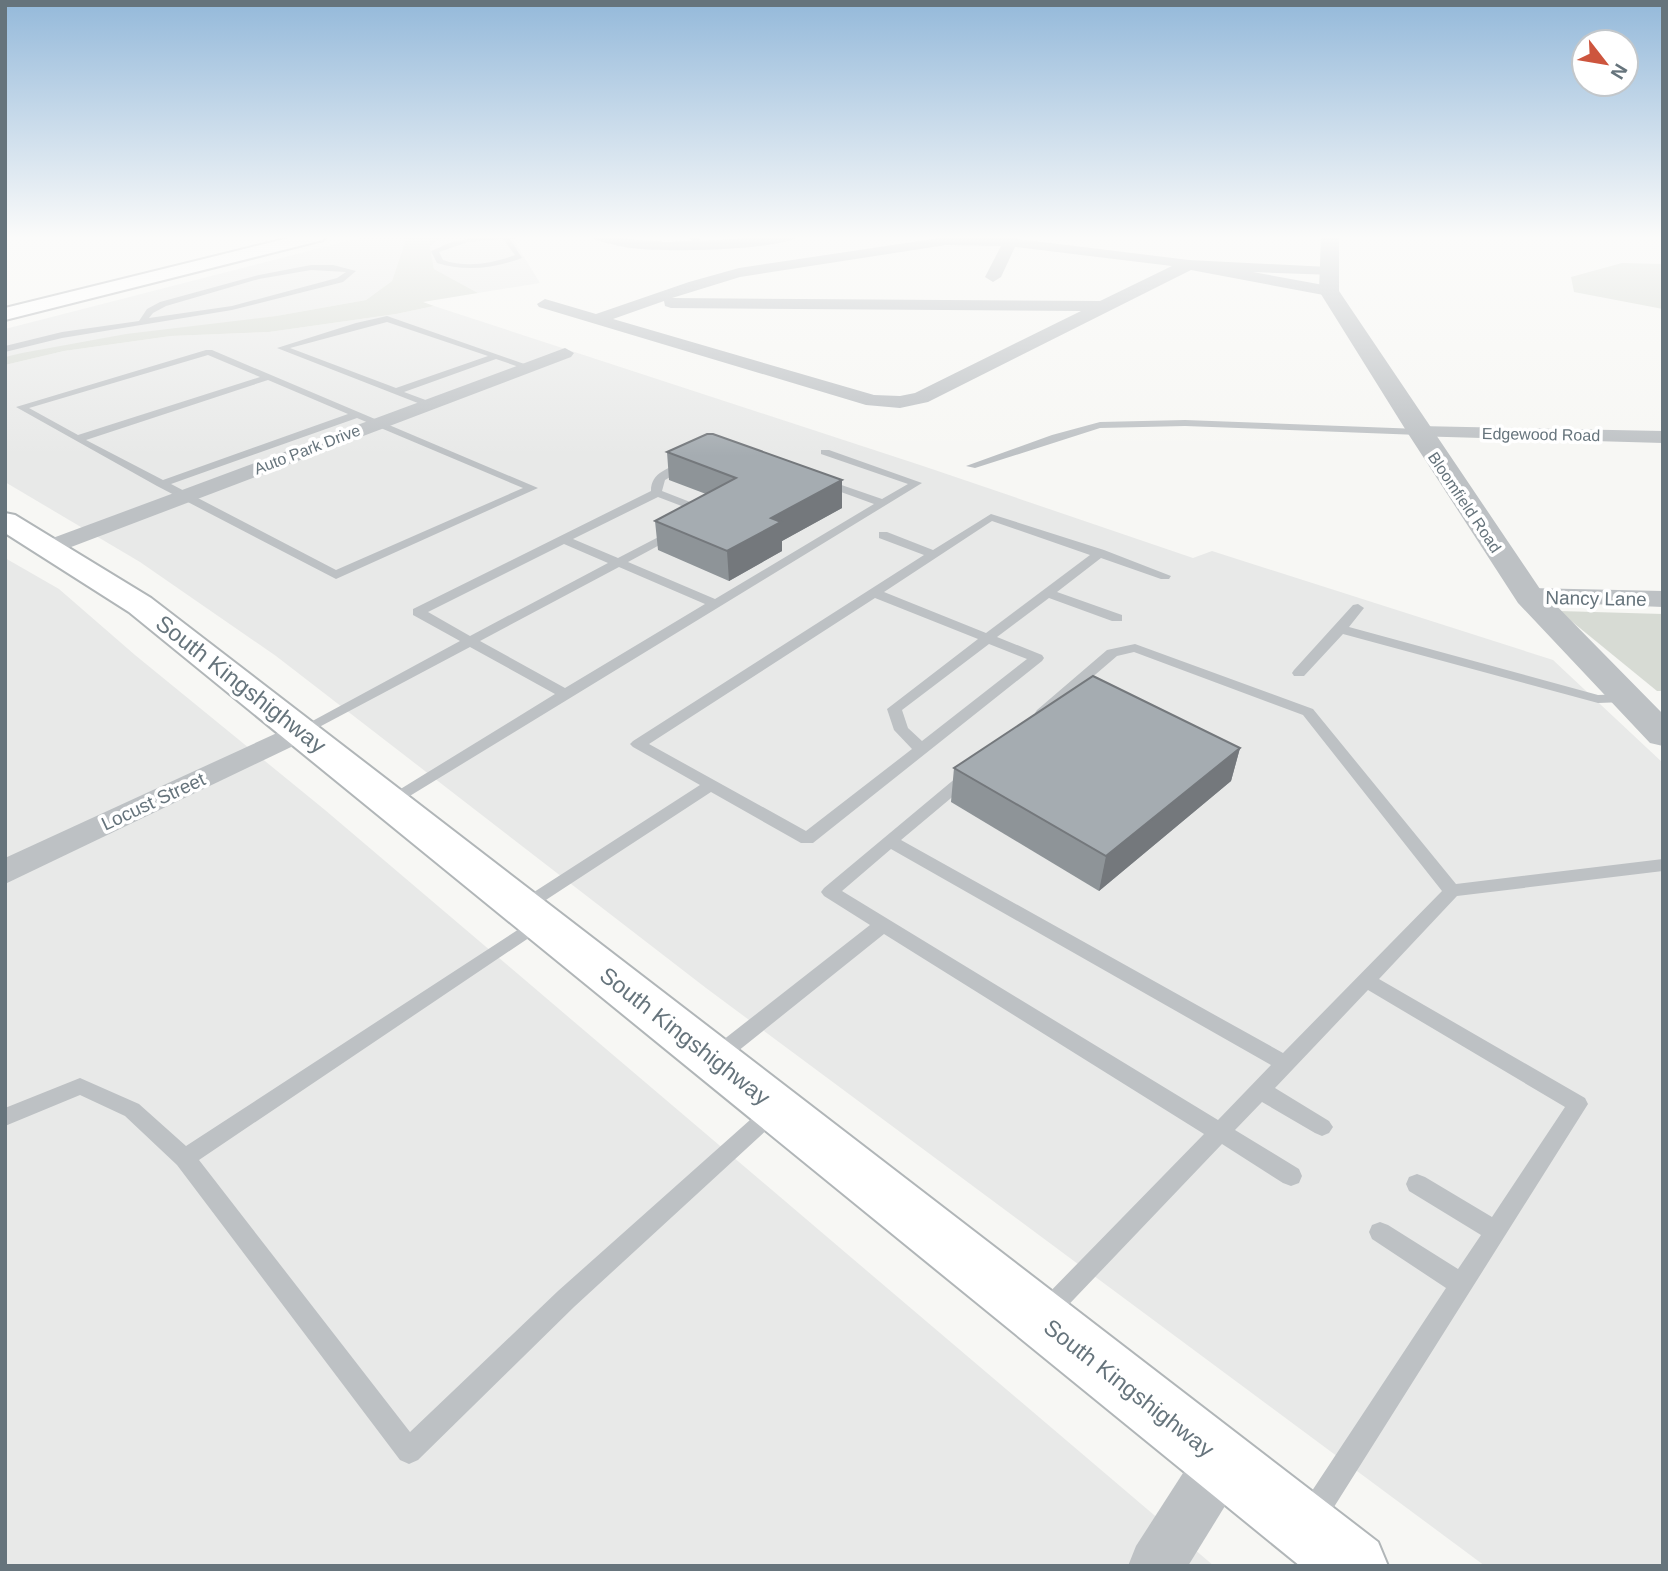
<svg xmlns="http://www.w3.org/2000/svg" width="1668" height="1571" font-family="Arial,sans-serif">
	<rect width="100%" height="100%" fill="#f7f7f4"/>
	<!-- built -->
	<g fill="#e8e9e8">
		<polygon points="367,236 407,236 392,281 366,300 276,316 5,357 5,329"/>
		<polygon points="442,236 511,236 540,283 478,293 434,269 430,247"/>
		<polygon points="434,306 923,466 1193,558 1212,551 1553,660 1663,763 1663,1566 1485,1566 706,988 276,656 140,562 5,482 5,365 64,351 171,336 269,332 396,314"/>
		<polygon points="5,558 59,589 135,655 325,810 1214,1566 5,1566"/>
	</g>
	<!-- green -->
	<g fill="#d7dbd4">
		<polygon points="407,236 442,236 430,247 434,269 478,293 423,302 434,306 396,314 269,332 171,336 64,351 5,365 5,357 22,353 126,334 276,316 366,300 392,281"/>
		<polygon points="1622,263 1663,264 1663,309 1574,292 1571,277"/>
		<polygon points="1559,611 1663,614 1663,691 1657,691"/>
	</g>
	<g fill="none" stroke-linecap="round" stroke-linejoin="round">
		<defs>
			<polygon id="primary" points="5,513 15,515 151,598 1378,1542 1388,1566 1300,1566 129,612 5,533"/>
			<polygon id="trunk" points="297,236 326,236 323,240 5,320 5,308"/>
		</defs>
		<!-- primary casing -->
		<use href="#primary" stroke="#b1b6b8" stroke-width="4"/>
		<!-- trunk casing -->
		<use href="#trunk" stroke="#b3b6b9" stroke-width="4"/>
		<!-- service -->
		<g fill="#bdc1c4" fill-rule="evenodd">
			<path d="M487,236H532L510,239L522,258C495,268 465,272 437,263L431,251L454,241ZM503,239L515,255C492,264 466,268 443,260L439,252L468,242Z"/>
			<polygon points="687,236 695,236 707,245 700,247"/>
			<path d="M311,265H333L356,271L343,282L232,310L62,338L5,352V346L62,332L139,321L147,309L160,302L259,275ZM311,270L346,272L337,278L232,306L149,318L153,313L166,306L259,279Z"/>
			<path d="M387,316L533,367L528,370L496,359L404,392L431,402L433,404L428,407L277,348L356,323ZM387,322L488,356L396,388L290,348Z"/>
			<path d="M206,350H212L538,488L336,579L157,486L16,407ZM208,355L260,377L78,435L29,408ZM268,380L348,414L163,480L86,440ZM357,418L523,488L336,570L171,484Z"/>
			<polygon points="1185,420 1419,429 1424,432 1419,435 1185,426 1100,428 975,468 966,466 1052,435 1100,422"/>
			<path d="M821,450H829L922,483L395,805H383L381,801L555,694L470,647L306,734H296L294,731L460,641L413,615V609L651,491C651,472 669,468 684,462L693,464L665,480L662,491L708,509V513H700L658,497L573,539L618,558L672,530H680V534L628,562L715,599L874,504L819,484V480H827L882,499L908,484L821,454ZM564,544L608,563L470,636L428,612ZM619,567L705,604L565,688L480,641Z"/>
			<path d="M991,514L1104,550L1171,576L1169,579H1161L1101,558L1057,592L1122,615V621H1112L1049,598L997,637L1042,655L1044,658L1042,661L813,843H801L711,792L529,911H517L514,907L517,903L700,785L633,747L630,744L633,741L924,555L879,538V532H887L933,550ZM992,521L1090,555L986,633L884,592ZM875,598L978,639L887,709L894,730L912,749L806,831L649,744ZM989,644L1027,659L922,741L908,728L902,710Z"/>
			<polygon points="1358,604 1364,608 1349,627 1598,695 1624,694 1631,698 1624,702 1598,703 1343,634 1304,676 1294,676 1292,673 1294,670 1353,605"/>
			<path d="M1135,644L1313,709L1456,884L1663,859V871L1457,896L1379,979L1585,1098L1588,1104L1322,1526L1312,1530L1302,1526L1298,1516L1302,1506L1446,1288L1372,1239L1369,1232L1372,1225L1380,1222L1388,1225L1458,1269L1481,1235L1409,1191L1406,1184L1409,1177L1417,1174L1425,1177L1492,1217L1565,1107L1368,990L1275,1088L1329,1121L1333,1127L1329,1133L1322,1136L1315,1133L1262,1102L1235,1130L1299,1169L1302,1176L1299,1183L1291,1186L1283,1183L1222,1144L1055,1319L1047,1323L1039,1319L1035,1311L1039,1303L1204,1134L884,934L723,1063L716,1065L709,1063L706,1057L709,1051L870,925L824,896L821,892L824,888L963,772L969,770L977,775L975,778L901,840L1283,1053L1442,891L1303,715L1134,652L1117,656L1047,716H1037L1035,713L1037,710L1107,650ZM891,849L1271,1065L1218,1120L842,891Z"/>
			<polygon points="539,916 545,917 548,922 545,927 199,1160 410,1432 558,1291 768,1104 775,1101 782,1104 785,1110 782,1116 574,1307 418,1460 409,1464 400,1460 177,1165 125,1116 80,1095 5,1126 5,1108 80,1078 139,1104 186,1146"/>
		</g>
		<!-- minor -->
		<g fill="#bdc1c4" fill-rule="evenodd">
			<path d="M591,236L667,242L799,236C783,250 667,252 641,249C625,248 609,244 593,239Z"/>
			<path d="M946,237L1010,238L1189,260L1329,267L1337,272L1334,275L1253,272L1329,286L1337,291L1329,296L1191,270L928,402L900,408L866,405L539,307L537,304L545,299L596,314L689,282L739,268ZM946,245L1001,246L985,277L993,282L1001,277L1015,247L1172,266L1100,301L672,298L740,277ZM664,301L665,306L671,308L1081,311L915,393L900,396L874,395L613,319Z"/>
			<polygon points="565,348 574,353 571,357 58,552 50,554 42,552 38,547 42,542"/>
			<polygon points="1419,426 1663,431 1663,443 1412,436 1409,432 1412,428"/>
			<polygon points="1529,588 1663,591 1663,607 1520,601 1516,596 1520,591"/>
			<polygon points="301,722 312,725 316,731 312,737 5,884 5,858"/>
			<polygon points="1222,1435 1241,1442 1248,1461 1241,1480 1188,1566 1128,1566 1136,1546 1203,1442"/>
		</g>
		<!-- tertiary -->
		<polygon fill="#bdc1c4" fill-rule="evenodd" points="1321,236 1339,236 1339,291 1540,589 1663,714 1663,746 1650,743 1518,603 1407,432 1319,291"/>
		<!-- primary -->
		<use href="#primary" fill="#fff" fill-rule="evenodd"/>
		<!-- trunk -->
		<use href="#trunk" fill="#fff" fill-rule="evenodd"/>
	</g>
	<!-- wall -->
	<g fill="#8e9498">
		<polygon points="667,452 842,508 782,541 782,551 729,581 658,550 655,521 706,494 669,480"/>
		<polygon points="1240,748 1231,781 1099,891 951,802 954,768"/>
	</g>
	<!-- shaded-wall -->
	<g fill="#74787c">
		<polygon points="842,480 842,508 782,541 782,551 729,581 727,551 771,518"/>
		<polygon points="1240,748 1231,781 1099,891 1106,856"/>
	</g>
	<!-- building -->
	<g fill="#a5acb1" stroke="#74787c" stroke-width="2">
		<polygon points="707,434 713,434 842,480 771,518 781,522 727,551 655,521 736,478 667,452"/>
		<polygon points="1093,676 1240,748 1106,856 954,768"/>
	</g>
	<!-- sky -->
	<linearGradient id="sky" x2="0" y2="1"><stop stop-color="#94b9da"/><stop offset="0.52" stop-color="#fbfbfa"/><stop offset="1" stop-color="#fbfbfa" stop-opacity="0"/></linearGradient>
	<rect width="1668" height="456" fill="url(#sky)"/>
	<g text-anchor="middle" stroke-width="7" stroke-linejoin="round" paint-order="stroke">
		<!-- far-street labels -->
		<g font-size="16" fill="#66747c" stroke="#fff">
			<text transform="translate(1541 434) rotate(1)" y="6">Edgewood Road</text>
			<text transform="translate(307 449) rotate(-21)" y="6">Auto Park Drive</text>
			<text transform="translate(1465 502) rotate(56)" y="6">Bloomfield Road</text>
		</g>
		<!-- street labels -->
		<g font-size="19" fill="#66747c" stroke="#fff">
			<text transform="translate(1596 598) rotate(1)" y="7">Nancy Lane</text>
			<text transform="translate(153 801) rotate(-25)" y="7">Locust Street</text>
		</g>
		<!-- near-street labels -->
		<g font-size="23" fill="#66747c" stroke="#fff">
			<text transform="translate(241 684) rotate(38)" y="8">South Kingshighway</text>
			<text transform="translate(685 1036) rotate(38)" y="8">South Kingshighway</text>
			<text transform="translate(1129 1388) rotate(38)" y="8">South Kingshighway</text>
		</g>
	</g>
	<!-- border -->
	<rect width="1668" height="1571" fill="none" stroke="#66747c" stroke-width="14"/>
	<!-- north arrow -->
	<g transform="translate(1605 63) rotate(121)"><circle r="33" fill="#ffffff" stroke="#c2c7cb" stroke-width="2"/>
	<path d="M0-5L12 26L0 18L-12 26Z" fill="#cd553e"/>
	<text y="-10" font-size="19" font-weight="bold" text-anchor="middle" fill="#66747c">N</text>
	</g>
</svg>
